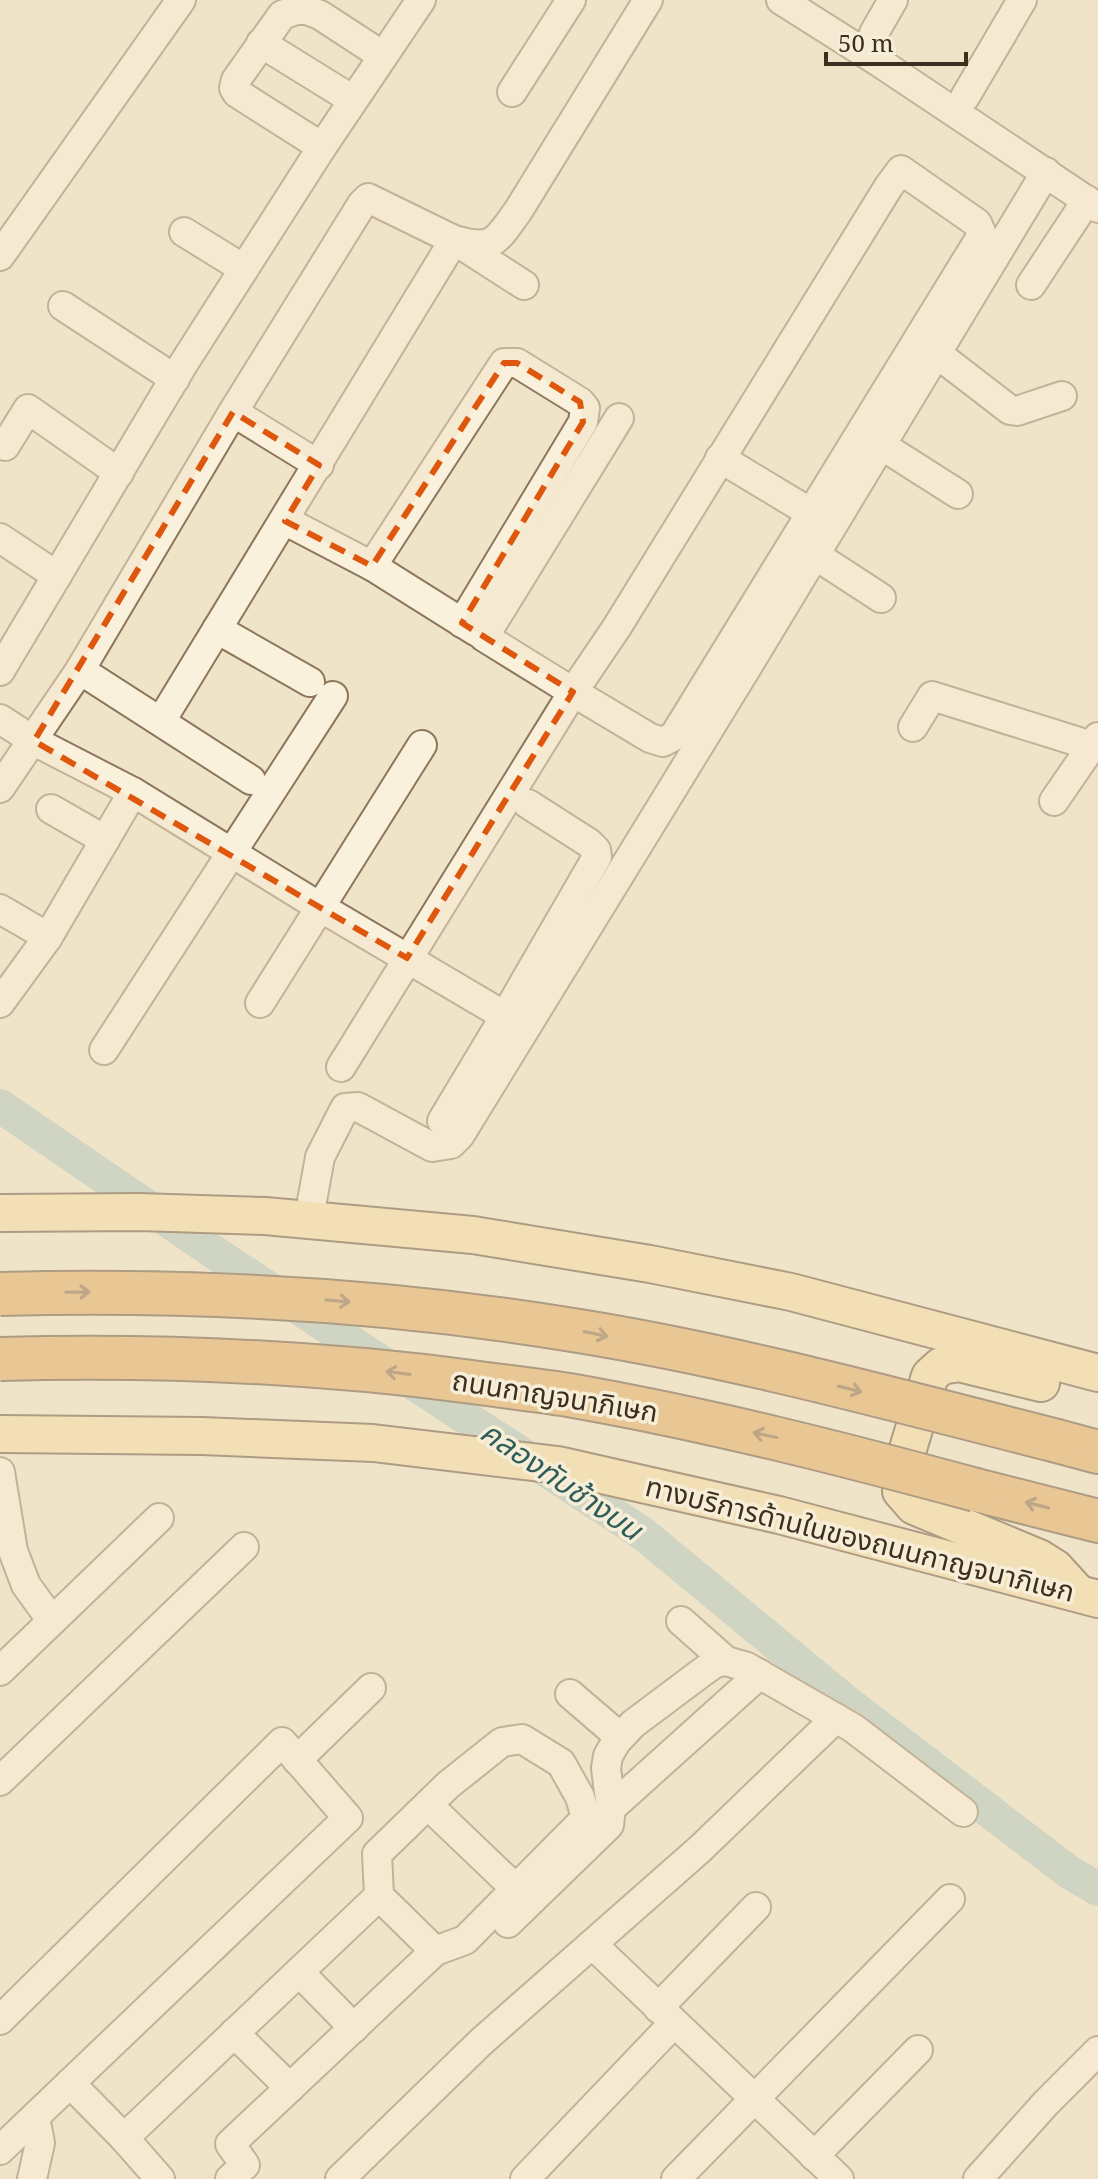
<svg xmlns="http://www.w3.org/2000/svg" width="1098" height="2179" font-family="'Noto Serif','Noto Sans Thai',serif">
	<rect width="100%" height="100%" fill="#f0e4c8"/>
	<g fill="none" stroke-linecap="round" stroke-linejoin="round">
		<!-- river -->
		<polyline stroke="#a9c4bc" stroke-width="34" points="0,1106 227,1261 642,1533 849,1704 1069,1872 1098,1889"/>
		<defs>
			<g id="minor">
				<polyline points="781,0 879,62 1098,208"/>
				<polyline points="874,33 893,0"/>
				<polyline points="261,43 353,100"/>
				<polyline points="512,92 571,0"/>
				<polyline points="965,97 1022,0"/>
				<polyline points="322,147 237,93 234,88 236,80 282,15 296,10 307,10 320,15 383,56"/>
				<polygon points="901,170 977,223 981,232 979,240 674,736 663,742 650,738 573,692 617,627 889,186"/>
				<polyline points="184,232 244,269"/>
				<path d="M458,241C495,251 497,239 518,211L648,0"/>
				<polyline points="0,256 181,0"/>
				<polyline points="1031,285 1087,200"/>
				<polyline points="63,306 175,379"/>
				<polyline points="936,353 1010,410 1017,411 1062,396"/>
				<polyline points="233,412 362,204 368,198 454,240 524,285"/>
				<polyline points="881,445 958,494"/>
				<polyline points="5,446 28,409 119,473"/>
				<polyline points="720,458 811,513"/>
				<polyline points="284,520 372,566 477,632"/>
				<polyline points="0,538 57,576"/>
				<polyline points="815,555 881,598"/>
				<polyline points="372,566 504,363 517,363 580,402 585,408 583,422 462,623"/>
				<polyline points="217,629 310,682"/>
				<polyline points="80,670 251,780"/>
				<polyline points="0,671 182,366 322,147 421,0"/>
				<polyline points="0,719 34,741 133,792 320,907 505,1016 442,1121"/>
				<polyline points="161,721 454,240"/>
				<polyline points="913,727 932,696 1092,746"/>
				<polyline points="0,788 80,670 233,412 319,465"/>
				<polyline points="1054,801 1098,737"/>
				<polyline points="51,809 105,840"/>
				<polyline points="0,909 48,937"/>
				<polyline points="0,1003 48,937 133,792"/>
				<polyline points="260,1003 422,745"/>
				<polyline points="505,1016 597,857 596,850 589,843 528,804"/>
				<polyline points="104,1050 333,696"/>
				<polyline points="341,1067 573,692 484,637 619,418"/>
				<polyline points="312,1201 320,1157 345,1108 358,1107 432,1147 451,1144 460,1135 752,659 1046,172"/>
				<polyline points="0,1472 13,1551 26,1585 52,1621 0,1671"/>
				<polyline points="52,1621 159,1518"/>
				<polyline points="681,1621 726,1661"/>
				<polyline points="570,1694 620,1737"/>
				<polyline points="297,1760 371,1688"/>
				<polyline points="0,1781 244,1547"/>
				<polyline points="428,1805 516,1889"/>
				<polyline points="611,1808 760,1674"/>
				<polyline points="508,1923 609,1825 611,1808 606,1768 608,1756 616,1742 633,1724 701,1673 715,1663 726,1661 747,1667 853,1728 963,1812"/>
				<polyline points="593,1945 839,2179"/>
				<polyline points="299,1972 354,2028"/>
				<polyline points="658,2008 756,1907"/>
				<polyline points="0,2020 282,1742 348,1818 0,2150"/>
				<polyline points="234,2033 290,2088"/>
				<polyline points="70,2083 124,2138"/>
				<polyline points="814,2156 918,2050"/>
				<polyline points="32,2179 40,2143 35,2117"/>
				<polyline points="160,2179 124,2138 379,1896"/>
				<polyline points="230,2179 245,2165 230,2144 435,1951 465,1940 586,1818 580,1797 561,1763 522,1739 502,1742 448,1785 377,1854 379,1896 435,1951"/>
				<polyline points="340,2179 482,2041 700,1849 836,1718"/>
				<polyline points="525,2179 673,2024"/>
				<polyline points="676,2179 950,1899"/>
				<polyline points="978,2179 1046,2103 1098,2051"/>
			</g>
			<g id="major">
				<polyline points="0,1213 139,1212 265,1216 473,1235 650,1264 791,1292 1098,1373"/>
				<polyline points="1041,1383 959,1363 941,1366 930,1376 901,1472 901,1491 914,1506 1039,1558 1055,1568 1075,1590"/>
				<polyline points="0,1434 202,1436 373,1443 558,1465 779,1515 1098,1599"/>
			</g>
			<g id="highway">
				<polyline points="1057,1441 1098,1452"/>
				<polyline points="976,1490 1098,1521"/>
			</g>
		</defs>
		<!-- minor casing -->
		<use href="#minor" stroke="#8d765c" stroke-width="32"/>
		<!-- major casing -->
		<use href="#major" stroke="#5b4430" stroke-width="40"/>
		<!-- highway casing -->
		<use href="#highway" stroke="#5b4430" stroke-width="46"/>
		<!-- minor -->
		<use href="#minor" stroke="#faf1dc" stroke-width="28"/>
		<!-- major -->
		<use href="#major" stroke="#f3d9a0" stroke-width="36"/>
		<!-- highway -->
		<use href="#highway" stroke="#e0a458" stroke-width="42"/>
		<defs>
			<g id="highway-bridge">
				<path d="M0,1294C194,1289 387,1299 579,1331C740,1357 899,1401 1057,1441"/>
				<path d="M0,1359C159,1355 315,1361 472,1382C506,1387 540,1390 574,1396C710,1420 843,1454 976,1490"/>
			</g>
		</defs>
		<!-- highway-bridge casing -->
		<use href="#highway-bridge" stroke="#5b4430" stroke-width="46" stroke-linecap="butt"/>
		<!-- highway-bridge -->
		<use href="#highway-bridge" stroke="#e0a458" stroke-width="42"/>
	</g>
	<!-- one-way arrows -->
	<defs><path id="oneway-shaft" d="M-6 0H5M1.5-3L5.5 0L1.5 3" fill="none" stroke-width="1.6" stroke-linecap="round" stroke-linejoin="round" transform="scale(2)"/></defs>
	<g stroke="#7e5d36">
		<use href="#oneway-shaft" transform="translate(78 1292) rotate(-1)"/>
		<use href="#oneway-shaft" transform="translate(338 1301) rotate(5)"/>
		<use href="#oneway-shaft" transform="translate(596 1334) rotate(12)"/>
		<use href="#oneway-shaft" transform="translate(398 1373) rotate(-173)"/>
		<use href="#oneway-shaft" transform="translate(850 1389) rotate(14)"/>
		<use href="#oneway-shaft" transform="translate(765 1435) rotate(-168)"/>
		<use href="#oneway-shaft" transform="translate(1037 1505) rotate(-166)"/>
	</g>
	<!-- marked area -->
	<path d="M0 0H1098V2179H0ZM504,363H517L580,402L583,422L462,623L573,692L407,958L34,741L233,412L319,465L285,521L372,566Z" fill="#f0e4c8" fill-opacity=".55" fill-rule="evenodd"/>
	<path fill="none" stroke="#df570d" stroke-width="6" stroke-dasharray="16 10" stroke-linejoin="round" d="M504,363H517L580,402L583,422L462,623L573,692L407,958L34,741L233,412L319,465L285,521L372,566Z"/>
	<g text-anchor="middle" stroke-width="7" stroke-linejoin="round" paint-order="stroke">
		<!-- street labels -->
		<g font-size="28" fill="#3d2e20" stroke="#f7eed8">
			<text transform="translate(555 1396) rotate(9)" y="10">ถนนกาญจนาภิเษก</text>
			<text transform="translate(860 1539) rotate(14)" y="10">ทางบริการด้านในของถนนกาญจนาภิเษก</text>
		</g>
		<!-- water labels -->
		<g font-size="30" font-style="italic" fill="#2f5d5a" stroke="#f7eed8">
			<text transform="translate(561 1481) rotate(34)" y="10">คลองทับช้างบน</text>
		</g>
	</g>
	<!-- scale -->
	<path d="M826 52v12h140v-12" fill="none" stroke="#3d2e20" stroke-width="4"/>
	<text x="838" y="52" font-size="24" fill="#3d2e20" stroke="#f7eed8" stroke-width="6" paint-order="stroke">50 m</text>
</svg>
